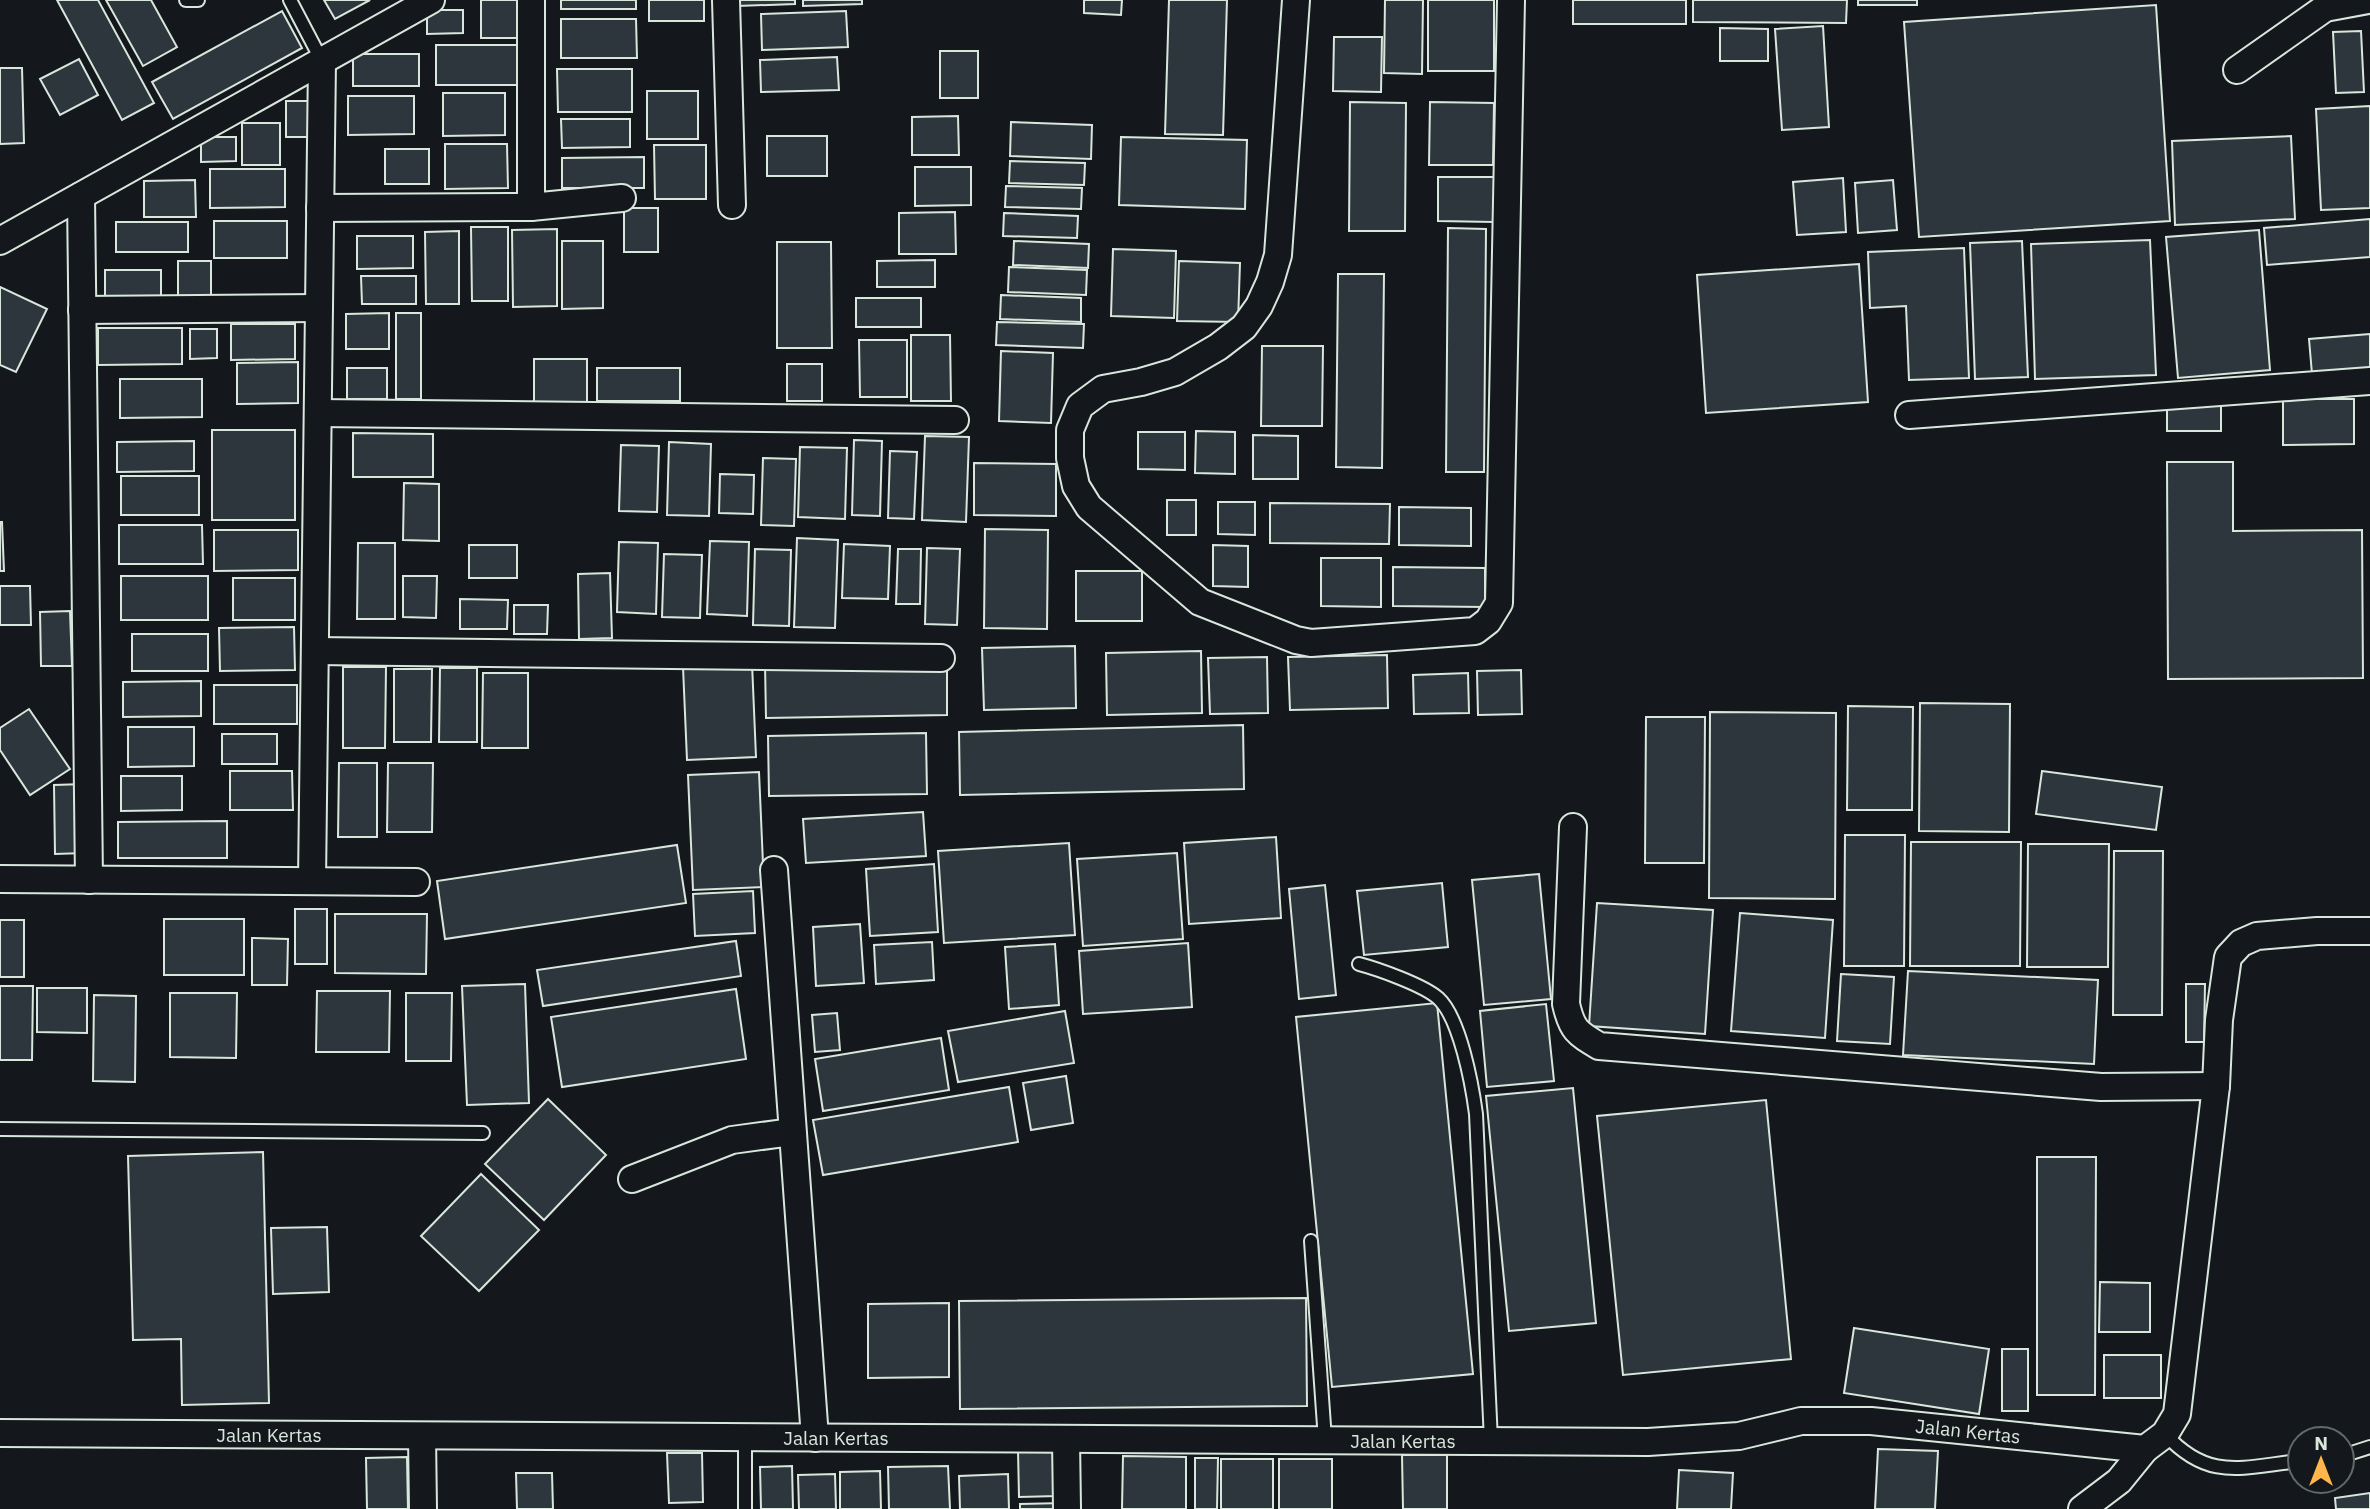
<svg xmlns="http://www.w3.org/2000/svg" width="2370" height="1509" font-family="'IBM Plex Sans',sans-serif">
	<rect width="100%" height="100%" fill="#14181c"/>
	<!-- building -->
	<g fill="#2c363c" stroke="#d8e6dc" stroke-width="2">
		<polygon points="57,0 98,0 154,103 122,120"/>
		<polygon points="106,0 151,0 177,47 143,66"/>
		<polygon points="324,0 370,0 335,19"/>
		<rect x="481" y="0" width="40" height="38"/>
		<rect x="561" y="0" width="75" height="9"/>
		<rect x="649" y="0" width="55" height="21"/>
		<polygon points="737,0 795,0 795,4 737,6"/>
		<polygon points="803,0 862,0 862,4 803,6"/>
		<polygon points="1084,0 1122,0 1121,15 1084,13"/>
		<polygon points="1169,0 1227,0 1223,135 1165,134"/>
		<polygon points="1385,0 1423,0 1422,74 1384,73"/>
		<rect x="1428" y="0" width="66" height="71"/>
		<rect x="1573" y="0" width="113" height="24"/>
		<polygon points="1693,0 1847,0 1846,23 1693,22"/>
		<rect x="1858" y="0" width="59" height="5"/>
		<polygon points="2156,5 2170,221 1919,237 1904,22"/>
		<polygon points="427,10 463,10 463,33 427,34"/>
		<polygon points="282,11 302,48 173,119 152,82"/>
		<polygon points="846,11 848,47 762,50 761,14"/>
		<polygon points="561,19 636,19 637,58 561,58"/>
		<polygon points="1823,26 1829,127 1782,130 1775,29"/>
		<polygon points="1720,28 1768,29 1768,61 1720,61"/>
		<polygon points="2361,31 2364,92 2336,93 2333,32"/>
		<polygon points="1334,37 1382,37 1381,92 1333,91"/>
		<polygon points="436,45 517,45 518,85 436,85"/>
		<rect x="940" y="51" width="38" height="47"/>
		<rect x="353" y="54" width="66" height="32"/>
		<polygon points="837,57 839,90 761,92 760,60"/>
		<polygon points="79,59 98,95 60,115 40,79"/>
		<polygon points="0,68 22,68 24,143 0,144"/>
		<polygon points="557,69 632,69 632,112 558,112"/>
		<rect x="647" y="91" width="51" height="48"/>
		<polygon points="443,93 505,93 505,135 443,136"/>
		<polygon points="348,96 414,96 414,134 348,135"/>
		<rect x="286" y="101" width="26" height="36"/>
		<polygon points="1350,102 1406,103 1405,231 1349,231"/>
		<polygon points="1430,102 1494,103 1493,165 1429,165"/>
		<polygon points="2370,106 2370,208 2321,210 2316,109"/>
		<polygon points="958,116 959,155 912,155 912,117"/>
		<polygon points="561,119 630,119 630,147 562,148"/>
		<polygon points="1011,122 1092,125 1091,159 1010,156"/>
		<rect x="242" y="123" width="38" height="42"/>
		<rect x="767" y="136" width="60" height="40"/>
		<polygon points="2291,136 2295,219 2175,225 2172,141"/>
		<polygon points="201,137 236,137 236,161 201,162"/>
		<polygon points="1121,137 1247,140 1245,209 1119,205"/>
		<polygon points="445,144 507,144 508,188 445,189"/>
		<polygon points="654,145 706,145 706,199 655,199"/>
		<rect x="385" y="149" width="44" height="35"/>
		<polygon points="644,157 644,188 562,188 562,158"/>
		<polygon points="1010,161 1085,163 1084,185 1009,183"/>
		<polygon points="915,167 971,167 971,205 915,206"/>
		<polygon points="210,169 285,169 285,207 210,208"/>
		<polygon points="1438,177 1494,177 1494,222 1438,221"/>
		<polygon points="1843,178 1846,232 1797,235 1793,182"/>
		<polygon points="195,180 196,217 144,217 144,181"/>
		<polygon points="1893,180 1897,230 1858,233 1855,183"/>
		<polygon points="1006,186 1082,188 1081,209 1005,207"/>
		<rect x="624" y="208" width="34" height="44"/>
		<polygon points="955,212 956,254 899,254 899,213"/>
		<polygon points="1004,213 1078,216 1077,238 1003,236"/>
		<polygon points="2370,219 2370,257 2267,265 2264,228"/>
		<rect x="214" y="221" width="73" height="37"/>
		<rect x="116" y="222" width="72" height="30"/>
		<polygon points="471,227 508,227 508,301 472,301"/>
		<polygon points="1448,228 1486,229 1484,472 1446,472"/>
		<polygon points="557,229 557,306 513,307 512,230"/>
		<polygon points="2259,230 2270,370 2178,378 2166,237"/>
		<polygon points="459,231 459,304 426,304 425,232"/>
		<polygon points="357,236 413,236 413,268 357,269"/>
		<polygon points="2150,240 2156,375 2035,379 2031,244"/>
		<polygon points="562,241 603,241 603,308 562,309"/>
		<polygon points="1014,241 1089,244 1088,268 1013,265"/>
		<polygon points="2022,241 2028,377 1975,379 1970,243"/>
		<polygon points="777,242 831,242 832,348 777,348"/>
		<polygon points="1964,248 1969,378 1909,380 1906,306 1870,308 1868,252"/>
		<polygon points="1113,249 1176,251 1174,318 1111,316"/>
		<polygon points="935,260 935,287 877,287 877,261"/>
		<rect x="178" y="261" width="33" height="40"/>
		<polygon points="1179,261 1240,263 1238,322 1177,321"/>
		<polygon points="1859,264 1868,402 1706,413 1697,275"/>
		<polygon points="1009,267 1087,270 1086,295 1008,292"/>
		<rect x="105" y="270" width="56" height="27"/>
		<polygon points="1338,274 1384,274 1382,468 1336,467"/>
		<polygon points="361,276 416,276 416,304 362,304"/>
		<polygon points="0,287 47,309 16,372 0,365"/>
		<polygon points="1001,295 1081,298 1081,322 1000,319"/>
		<rect x="856" y="298" width="65" height="29"/>
		<polygon points="389,313 389,349 346,349 346,314"/>
		<rect x="396" y="313" width="25" height="86"/>
		<polygon points="997,322 1084,324 1083,348 996,345"/>
		<polygon points="231,324 295,324 295,359 231,360"/>
		<polygon points="98,328 182,328 182,364 98,365"/>
		<polygon points="190,329 217,329 217,358 190,359"/>
		<polygon points="2370,334 2370,369 2312,374 2309,339"/>
		<polygon points="911,335 950,335 951,401 911,401"/>
		<polygon points="859,340 907,340 907,397 860,397"/>
		<polygon points="1262,346 1323,346 1322,426 1261,426"/>
		<polygon points="1001,351 1053,353 1051,423 999,421"/>
		<polygon points="534,359 587,359 587,408 534,409"/>
		<polygon points="298,362 298,403 237,404 237,363"/>
		<rect x="787" y="364" width="35" height="37"/>
		<rect x="347" y="368" width="40" height="31"/>
		<rect x="597" y="368" width="83" height="33"/>
		<polygon points="120,379 202,379 202,417 120,418"/>
		<polygon points="2283,399 2354,399 2354,444 2283,445"/>
		<polygon points="2221,403 2221,431 2167,431 2167,404"/>
		<rect x="212" y="430" width="83" height="90"/>
		<polygon points="1196,431 1235,432 1235,474 1195,473"/>
		<polygon points="1138,432 1185,432 1185,470 1138,469"/>
		<polygon points="353,433 433,434 433,477 353,477"/>
		<polygon points="1253,435 1298,436 1298,479 1253,479"/>
		<polygon points="925,436 969,437 966,522 922,520"/>
		<polygon points="854,440 882,441 880,516 852,515"/>
		<polygon points="194,441 194,471 117,472 117,442"/>
		<polygon points="669,442 711,444 709,516 667,515"/>
		<polygon points="621,445 659,446 657,512 619,511"/>
		<polygon points="800,447 847,448 845,519 798,517"/>
		<polygon points="890,451 917,452 914,519 888,518"/>
		<polygon points="763,458 796,459 794,526 761,525"/>
		<polygon points="2167,462 2233,462 2233,531 2362,530 2363,678 2168,679"/>
		<polygon points="974,463 1056,464 1056,516 974,515"/>
		<polygon points="720,474 754,475 753,514 719,513"/>
		<rect x="121" y="476" width="78" height="39"/>
		<polygon points="404,483 439,484 439,541 403,540"/>
		<rect x="1167" y="500" width="29" height="35"/>
		<polygon points="1218,502 1255,502 1255,535 1218,534"/>
		<polygon points="1270,503 1390,504 1389,544 1270,543"/>
		<polygon points="1399,507 1471,508 1471,546 1399,545"/>
		<polygon points="0,522 2,522 4,571 0,571"/>
		<polygon points="119,525 202,525 203,564 119,564"/>
		<polygon points="985,529 1048,530 1047,629 984,628"/>
		<polygon points="214,530 298,530 298,570 214,571"/>
		<polygon points="797,538 838,540 835,628 794,627"/>
		<polygon points="710,541 749,542 747,616 707,614"/>
		<polygon points="619,542 658,543 656,614 617,612"/>
		<polygon points="358,543 395,543 395,619 357,619"/>
		<polygon points="844,544 890,546 888,599 842,598"/>
		<rect x="469" y="545" width="48" height="33"/>
		<polygon points="1213,545 1248,546 1248,587 1213,586"/>
		<polygon points="927,548 960,549 957,625 925,624"/>
		<polygon points="755,549 791,550 789,626 753,625"/>
		<polygon points="898,549 921,549 920,604 896,604"/>
		<polygon points="664,554 702,555 700,618 662,617"/>
		<polygon points="1321,558 1381,558 1381,607 1321,606"/>
		<polygon points="1393,567 1485,568 1485,607 1393,606"/>
		<rect x="1076" y="571" width="66" height="50"/>
		<polygon points="610,573 612,638 579,639 578,574"/>
		<rect x="121" y="576" width="87" height="44"/>
		<polygon points="403,576 437,576 436,618 403,617"/>
		<rect x="233" y="578" width="62" height="42"/>
		<polygon points="0,586 30,586 31,625 0,625"/>
		<polygon points="460,599 508,600 507,629 460,629"/>
		<polygon points="514,605 548,605 547,634 514,634"/>
		<polygon points="70,611 72,666 41,666 40,612"/>
		<polygon points="294,627 295,670 220,671 219,628"/>
		<rect x="132" y="634" width="76" height="37"/>
		<polygon points="1075,646 1076,708 984,710 982,648"/>
		<polygon points="1201,651 1202,713 1107,715 1106,653"/>
		<polygon points="1387,655 1388,708 1290,710 1288,657"/>
		<polygon points="1267,657 1268,713 1210,714 1208,658"/>
		<polygon points="947,661 947,715 766,718 765,664"/>
		<polygon points="752,663 756,757 687,760 683,667"/>
		<polygon points="343,667 386,667 385,748 343,748"/>
		<polygon points="440,668 477,668 477,742 439,742"/>
		<polygon points="394,669 432,669 431,742 394,742"/>
		<polygon points="1521,670 1522,714 1478,715 1477,671"/>
		<polygon points="483,673 528,673 528,748 482,748"/>
		<polygon points="1468,673 1469,713 1414,714 1413,675"/>
		<polygon points="201,681 201,716 123,717 123,682"/>
		<rect x="214" y="685" width="83" height="39"/>
		<polygon points="1920,703 2010,704 2009,832 1919,831"/>
		<polygon points="1848,706 1913,707 1912,810 1847,810"/>
		<polygon points="29,709 70,769 30,795 0,750 0,728"/>
		<polygon points="1710,712 1836,713 1835,899 1709,898"/>
		<polygon points="1646,717 1705,717 1704,863 1645,863"/>
		<polygon points="1243,725 1244,789 960,795 959,732"/>
		<polygon points="128,727 194,727 194,766 128,767"/>
		<polygon points="926,733 927,794 769,796 768,736"/>
		<rect x="222" y="734" width="55" height="30"/>
		<polygon points="339,763 377,763 377,837 338,837"/>
		<polygon points="388,763 433,763 432,832 387,832"/>
		<polygon points="230,771 292,771 293,810 230,810"/>
		<polygon points="2042,771 2162,787 2156,830 2036,814"/>
		<polygon points="759,772 764,887 693,890 688,775"/>
		<polygon points="121,776 182,776 182,810 121,811"/>
		<polygon points="84,784 85,853 55,854 54,785"/>
		<polygon points="923,812 926,856 806,863 803,819"/>
		<polygon points="227,821 227,858 118,858 118,822"/>
		<polygon points="1845,835 1905,835 1904,966 1844,966"/>
		<polygon points="1276,837 1281,918 1189,924 1184,843"/>
		<polygon points="1911,842 2021,842 2020,966 1910,966"/>
		<polygon points="1069,843 1075,935 944,943 938,851"/>
		<polygon points="2028,844 2109,844 2108,967 2027,967"/>
		<polygon points="677,845 686,903 445,939 437,881"/>
		<polygon points="2114,851 2163,851 2162,1015 2113,1015"/>
		<polygon points="1177,853 1183,939 1083,946 1077,859"/>
		<polygon points="934,864 938,932 870,936 866,869"/>
		<polygon points="1539,874 1551,999 1484,1005 1472,880"/>
		<polygon points="1442,883 1448,947 1364,955 1357,891"/>
		<polygon points="1325,885 1336,995 1299,999 1289,889"/>
		<polygon points="753,891 755,933 695,936 693,894"/>
		<polygon points="1597,903 1713,910 1705,1034 1589,1026"/>
		<rect x="295" y="909" width="32" height="55"/>
		<polygon points="1740,913 1833,920 1825,1038 1731,1031"/>
		<polygon points="335,914 427,914 426,974 335,973"/>
		<rect x="164" y="919" width="80" height="56"/>
		<rect x="0" y="920" width="24" height="57"/>
		<polygon points="860,924 864,983 816,986 813,927"/>
		<polygon points="252,938 288,939 287,985 252,985"/>
		<polygon points="736,941 741,976 543,1006 537,970"/>
		<polygon points="932,942 934,980 876,984 874,945"/>
		<polygon points="1188,943 1192,1007 1083,1014 1079,951"/>
		<polygon points="1055,944 1059,1005 1009,1009 1005,947"/>
		<polygon points="1908,971 2098,980 2094,1064 1903,1055"/>
		<polygon points="1841,974 1894,977 1890,1044 1837,1041"/>
		<polygon points="525,984 529,1103 467,1105 462,986"/>
		<polygon points="2186,984 2205,984 2204,1042 2186,1042"/>
		<polygon points="0,986 33,986 32,1060 0,1060"/>
		<polygon points="37,988 87,988 87,1033 37,1032"/>
		<polygon points="736,989 746,1059 562,1087 551,1017"/>
		<polygon points="317,991 390,991 389,1052 316,1052"/>
		<polygon points="170,993 237,993 236,1058 170,1057"/>
		<polygon points="406,993 452,993 451,1061 406,1061"/>
		<polygon points="94,995 136,996 135,1082 93,1081"/>
		<polygon points="1437,1003 1473,1374 1332,1387 1296,1017"/>
		<polygon points="1546,1004 1554,1081 1487,1087 1480,1011"/>
		<polygon points="1065,1011 1074,1063 958,1082 948,1031"/>
		<polygon points="837,1013 840,1050 815,1052 812,1015"/>
		<polygon points="941,1038 949,1090 823,1111 815,1059"/>
		<polygon points="1066,1076 1073,1123 1031,1130 1023,1083"/>
		<polygon points="1009,1087 1018,1142 823,1175 813,1120"/>
		<polygon points="1573,1088 1596,1323 1509,1331 1486,1096"/>
		<polygon points="548,1099 606,1155 544,1220 485,1164"/>
		<polygon points="1766,1100 1791,1359 1623,1375 1597,1116"/>
		<polygon points="263,1152 269,1403 182,1405 181,1339 133,1340 128,1156"/>
		<polygon points="2037,1157 2096,1157 2095,1395 2037,1395"/>
		<polygon points="481,1174 539,1230 479,1291 421,1236"/>
		<polygon points="327,1227 329,1292 273,1294 271,1228"/>
		<polygon points="2100,1282 2150,1283 2150,1332 2099,1332"/>
		<polygon points="1306,1298 1307,1406 960,1409 959,1301"/>
		<polygon points="949,1303 949,1377 868,1378 868,1304"/>
		<polygon points="1854,1328 1989,1349 1979,1414 1844,1393"/>
		<rect x="2002" y="1349" width="26" height="62"/>
		<rect x="2104" y="1355" width="57" height="43"/>
		<polygon points="1056,1449 1057,1496 1019,1497 1018,1450"/>
		<polygon points="1878,1449 1938,1451 1935,1509 1875,1509"/>
		<polygon points="667,1453 702,1453 703,1502 669,1503"/>
		<polygon points="1402,1455 1447,1455 1447,1509 1403,1509"/>
		<polygon points="1123,1456 1186,1457 1186,1509 1122,1509"/>
		<polygon points="407,1457 408,1509 367,1509 366,1458"/>
		<polygon points="1195,1458 1218,1458 1217,1509 1195,1509"/>
		<rect x="1221" y="1459" width="52" height="50"/>
		<rect x="1279" y="1459" width="53" height="50"/>
		<polygon points="792,1466 793,1509 761,1509 760,1467"/>
		<polygon points="948,1466 950,1509 889,1509 888,1467"/>
		<polygon points="1679,1470 1733,1473 1731,1509 1677,1509"/>
		<polygon points="880,1471 881,1509 840,1509 840,1472"/>
		<polygon points="516,1473 552,1473 553,1509 517,1509"/>
		<polygon points="835,1474 836,1509 799,1509 798,1475"/>
		<polygon points="1008,1474 1009,1509 960,1509 959,1476"/>
		<polygon points="2370,1493 2370,1509 2336,1509 2335,1498"/>
		<polygon points="1064,1503 1064,1509 1020,1509 1020,1504"/>
	</g>
	<g fill="none" stroke-linecap="round" stroke-linejoin="round">
		<defs>
			<g id="service">
				<polyline points="186,0 198,0"/>
				<polyline points="290,0 322,61"/>
				<path d="M1359,964C1378,969 1423,985 1438,998C1460,1018 1472,1084 1476,1114L1491,1441"/>
				<polyline points="0,1129 483,1133"/>
				<polyline points="1311,1241 1325,1440"/>
				<path d="M2165,1434C2209,1482 2242,1467 2300,1461"/>
				<polyline points="745,1438 745,1509"/>
				<polyline points="2342,1456 2370,1447"/>
			</g>
			<g id="minor">
				<polyline points="531,0 531,207"/>
				<polyline points="726,0 732,205"/>
				<polyline points="1296,0 1278,255 1270,282 1259,306 1244,327 1218,347 1175,372 1141,382 1103,389 1080,406 1070,430 1070,458 1076,486 1089,507 1200,602 1296,640 1311,643 1475,631 1488,621 1499,603 1511,0"/>
				<polyline points="2237,70 2325,8 2368,0"/>
				<polyline points="81,196 89,880"/>
				<polyline points="320,208 531,207 622,198"/>
				<polyline points="0,241 431,0"/>
				<polyline points="82,310 319,308"/>
				<polyline points="318,413 955,420"/>
				<polyline points="1909,415 2370,381"/>
				<polyline points="315,651 941,658"/>
				<path d="M1573,827L1566,1004C1572,1030 1577,1033 1599,1046L2101,1087L2216,1086"/>
				<polyline points="774,870 815,1438"/>
				<polyline points="0,879 416,882"/>
				<polyline points="312,881 322,61"/>
				<polyline points="632,1179 732,1140 792,1132"/>
				<polyline points="0,1433 1648,1442 1739,1436 1801,1421 1871,1421 2145,1449 2165,1434 2177,1414 2216,1086 2219,1020 2228,957 2241,943 2257,936 2317,931 2370,931"/>
				<polyline points="422,1436 423,1509"/>
				<polyline points="1066,1439 1067,1509"/>
				<polyline points="2082,1509 2119,1481 2145,1449"/>
			</g>
		</defs>
		<!-- service casing -->
		<use href="#service" stroke="#d8e6dc" stroke-width="16"/>
		<!-- minor casing -->
		<use href="#minor" stroke="#d8e6dc" stroke-width="30"/>
		<!-- service -->
		<use href="#service" stroke="#14181c" stroke-width="12"/>
		<!-- minor -->
		<use href="#minor" stroke="#14181c" stroke-width="26"/>
	</g>
	<g text-anchor="middle" stroke-width="5" stroke-linejoin="round" paint-order="stroke">
		<!-- street labels -->
		<g font-size="19" fill="#d8e6dc" stroke="#14181c">
			<text transform="translate(1968 1431) rotate(6)" y="7">Jalan Kertas</text>
			<text x="269" y="1442">Jalan Kertas</text>
			<text x="836" y="1445">Jalan Kertas</text>
			<text x="1403" y="1448">Jalan Kertas</text>
		</g>
	</g>
	<!-- north arrow -->
	<g transform="translate(2321 1460)"><circle r="33" fill="#14181c" stroke="#626a69" stroke-width="2"/>
	<path d="M0-5L12 26L0 18L-12 26Z" fill="#ffb74d"/>
	<text y="-10" font-size="19" font-weight="bold" text-anchor="middle" fill="#d8e6dc">N</text>
	</g>
</svg>
